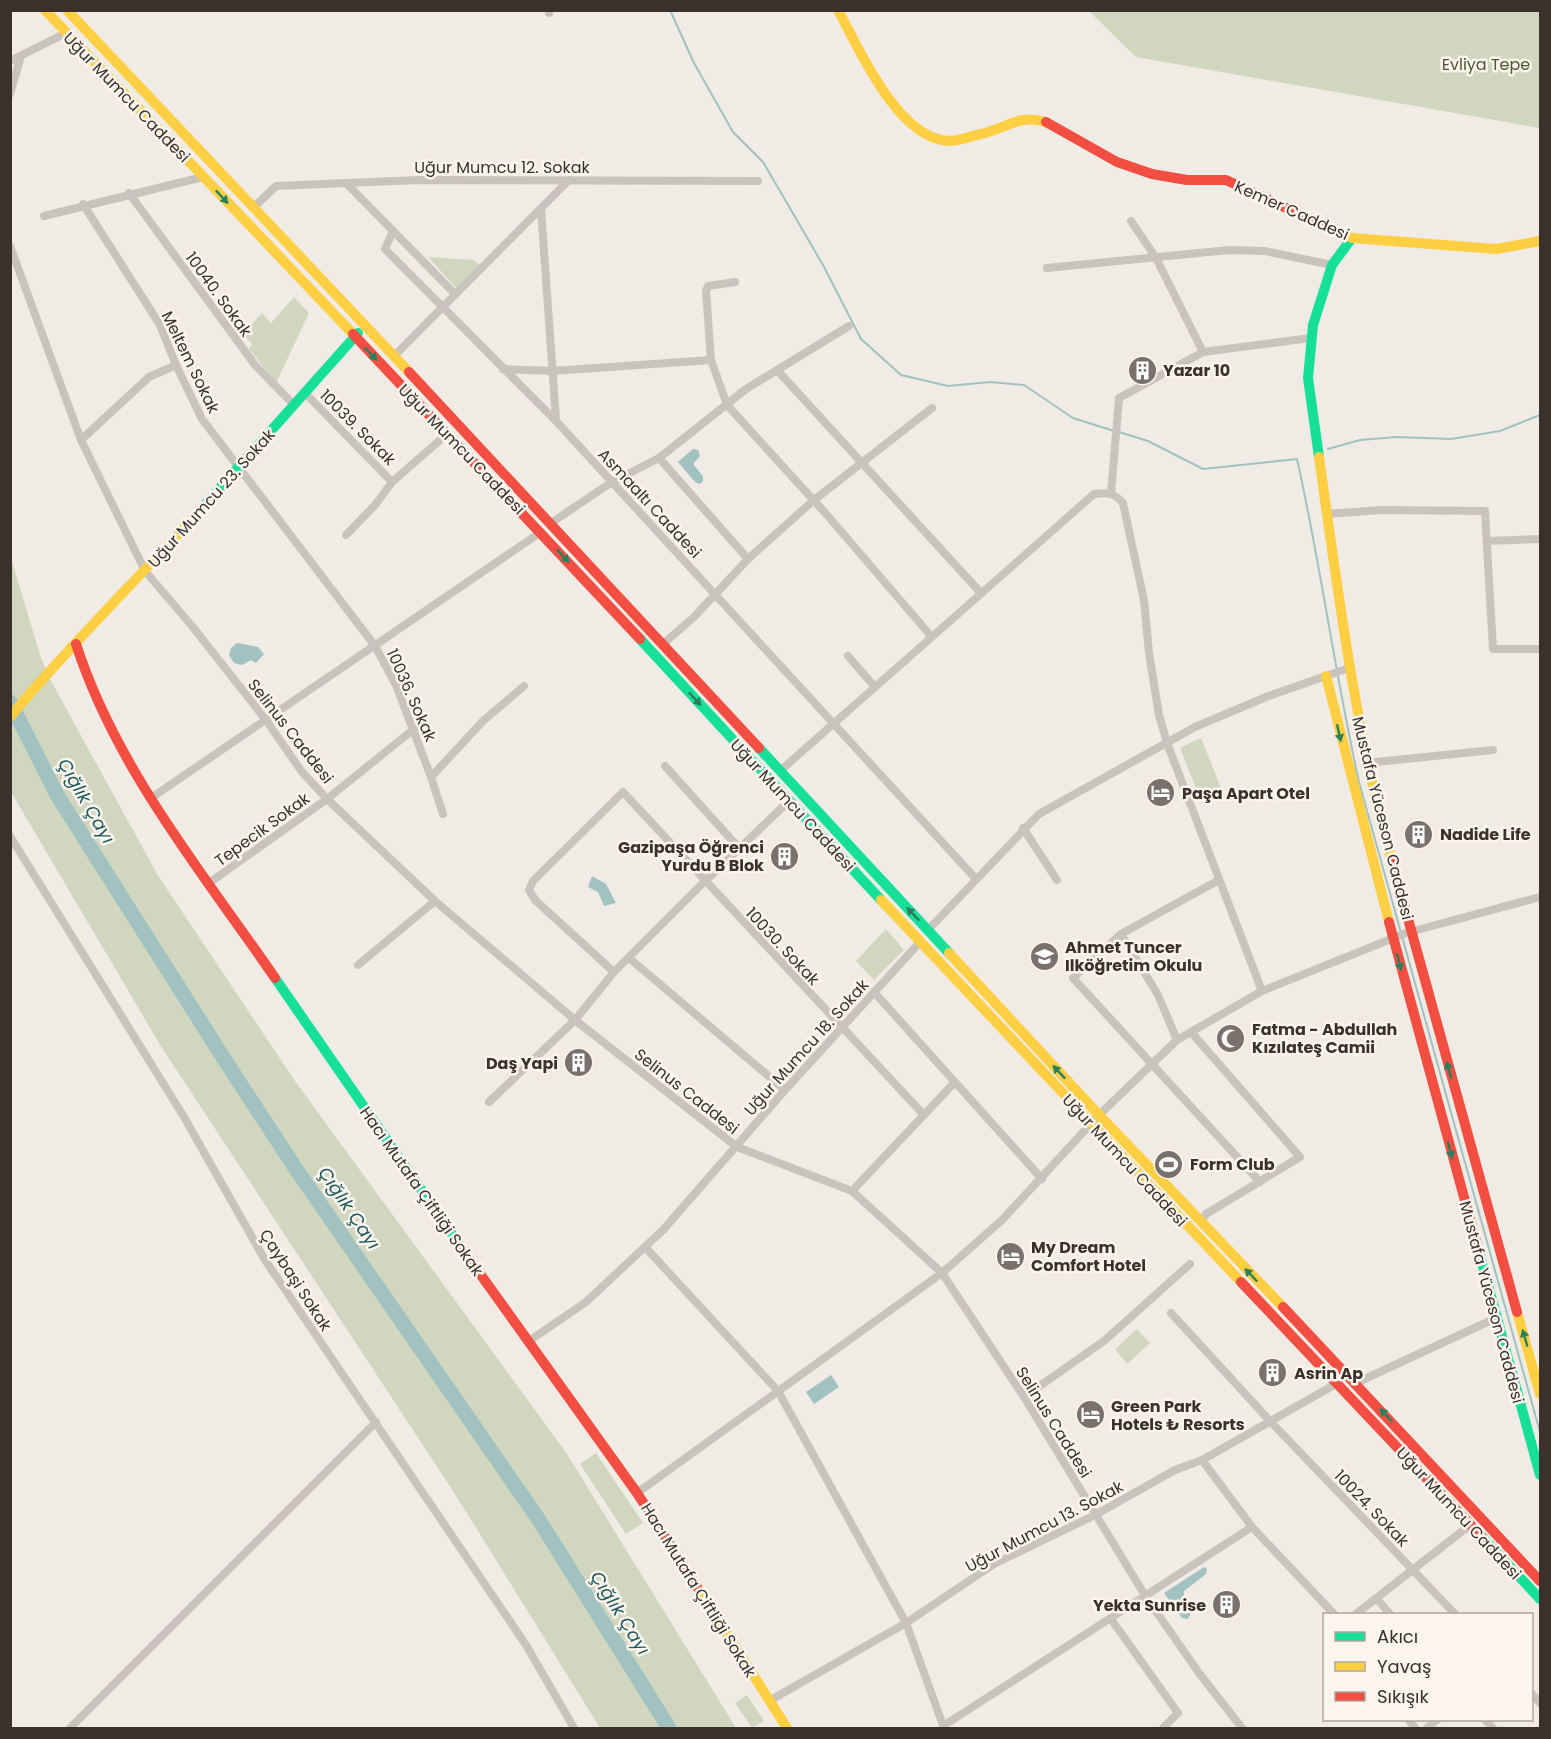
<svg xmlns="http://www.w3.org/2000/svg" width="1551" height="1739" font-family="Poppins,sans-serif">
	<rect width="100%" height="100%" fill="#f0ebe5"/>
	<!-- green -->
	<g fill="#d1d6bf">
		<polygon points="1089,11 1540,11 1540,128 1136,57"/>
		<polygon points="428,257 473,260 480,265 457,289"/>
		<polygon points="294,297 309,313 276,383 249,349 252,344 243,334 262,313 271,323"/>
		<polygon points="10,555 41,658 51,681 157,874 295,1081 567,1454 736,1728 600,1728 455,1494 162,1048 11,792"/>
		<polygon points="1201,738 1221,788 1201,801 1180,748"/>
		<polygon points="886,929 904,950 874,980 856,961"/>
		<polygon points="1137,1329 1150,1343 1127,1364 1115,1349"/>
		<polygon points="596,1453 643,1523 626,1534 580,1464"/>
		<polygon points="747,1695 764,1721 752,1728 735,1703"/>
	</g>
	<!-- water -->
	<g fill="#a1c2c1">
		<polygon points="693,449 698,450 700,456 693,464 703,476 703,481 700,484 695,482 678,462"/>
		<polygon points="237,643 258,647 264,654 256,663 251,660 242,665 234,663 229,655 231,648"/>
		<polygon points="592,876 606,884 616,903 604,906 598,892 588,887"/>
		<polygon points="831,1375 839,1387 814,1404 806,1392"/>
		<polygon points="1204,1567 1207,1569 1206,1574 1184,1591 1184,1597 1193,1609 1188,1619 1182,1618 1164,1593"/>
	</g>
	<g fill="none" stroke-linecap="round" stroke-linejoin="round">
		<!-- stream -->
		<g stroke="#a1c2c1" stroke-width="2">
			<polyline points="670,10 694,63 733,132 763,162 823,265 861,339 901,375 948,386 990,382 1024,385 1073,418 1114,431"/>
			<path d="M1119,432L1148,441L1203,469L1297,459C1321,566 1335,675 1359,782L1540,1432"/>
			<polyline points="1328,449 1360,440 1397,437 1451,439 1500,431 1540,415"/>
		</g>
		<!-- river -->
		<polyline stroke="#a1c2c1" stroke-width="15" points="10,702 57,795 226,1062 296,1169 539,1520 669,1728"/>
		<!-- street -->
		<g stroke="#c9c3be" stroke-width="8">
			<polyline points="549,10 549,13"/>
			<polyline points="10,61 66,33"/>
			<polyline points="10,94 21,56"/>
			<polyline points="346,183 455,294"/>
			<polyline points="129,193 255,365 294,405"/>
			<polyline points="83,204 160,325 176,365 202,419 375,646 396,685 431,777 483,721 524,686"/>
			<polyline points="254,207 276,186 418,180 758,181"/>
			<polyline points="541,209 556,420"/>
			<polyline points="44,216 203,177"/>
			<polyline points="1131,221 1156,258 1203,352"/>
			<polyline points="393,231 385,249 556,421 976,879"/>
			<polyline points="10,246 81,440 145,571 192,626 266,720 302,772 327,799 435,901 575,1020 737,1147 852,1191 942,1273 1024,1397 1146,1597 1199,1673 1242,1728"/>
			<polyline points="1047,268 1229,250 1265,251 1332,265"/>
			<polyline points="394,356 569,180"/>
			<polyline points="711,360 706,291 708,286 735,282"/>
			<polyline points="503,369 552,371 711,360 727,405 827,515 931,636"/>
			<polyline points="777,370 980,592"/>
			<polyline points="304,392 392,482"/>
			<polyline points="81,440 149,377 176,365"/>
			<polyline points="659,458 748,559 694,617 663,644"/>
			<polyline points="1111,493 1119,398 1203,352 1311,338"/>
			<polyline points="1326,514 1382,510 1485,511 1493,649 1540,649"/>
			<polyline points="551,523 612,482 659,458 746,389 849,326"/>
			<polyline points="346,535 376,504 392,482 447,434"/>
			<polyline points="1487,541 1540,539"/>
			<polyline points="748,559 814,500 932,408"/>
			<polyline points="848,656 874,686"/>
			<polyline points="1366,763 1493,750"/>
			<polyline points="665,766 739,848"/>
			<path d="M781,770L1094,494C1108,492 1114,493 1123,503L1144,600L1149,653L1159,715L1167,743L1262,991"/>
			<polyline points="431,777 443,814"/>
			<polyline points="151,798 541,532"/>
			<polyline points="1023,828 1057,880"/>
			<polyline points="10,836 184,1117 265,1260 526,1645 574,1728"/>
			<polyline points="1219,880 1121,934 1073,978 1260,1182"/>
			<polyline points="209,883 327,799 414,729"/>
			<polyline points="928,930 1039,814 1195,727 1266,697 1349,668"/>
			<polyline points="1121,934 1158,995 1177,1040"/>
			<polyline points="629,958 785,1090"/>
			<polyline points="358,965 435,901"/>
			<polyline points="614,972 535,900 529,890 533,881 623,792 924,1115"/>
			<polyline points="874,992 1042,1179"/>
			<polyline points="1191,1032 1300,1157 1206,1214 1201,1222"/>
			<polyline points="489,1102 575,1020 614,972 700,886 790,800"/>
			<polyline points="852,1191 955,1082"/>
			<polyline points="645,1247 778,1391 906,1623 944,1728"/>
			<polyline points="1171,1313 1270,1421 1455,1614"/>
			<polyline points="529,1341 586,1302 663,1230 785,1090 920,942"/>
			<polyline points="1356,1383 1496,1318"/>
			<polyline points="1024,1397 1104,1341 1190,1264"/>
			<polyline points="1202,1460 1252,1527 1334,1614"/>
			<polyline points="637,1493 942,1273 1002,1220 1099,1115 1177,1040 1262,991 1406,933 1540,897"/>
			<polyline points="1377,1599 1390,1614"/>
			<polyline points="1356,1614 1470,1525"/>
			<polyline points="1111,1619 1178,1713 1163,1728"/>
			<polyline points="1532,1694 1540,1703"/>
			<polyline points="769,1701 906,1623 994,1564 1095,1515 1175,1470 1202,1460 1336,1384"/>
			<polyline points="1409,1720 1415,1728"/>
			<polyline points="1485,1720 1493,1728"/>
			<polyline points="943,1726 1252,1527"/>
			<polyline points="70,1728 376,1422"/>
			<polyline points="1427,1728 1437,1720"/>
		</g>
		<!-- fast -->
		<g stroke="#16e098" stroke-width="10">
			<polyline points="1319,457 1308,378 1313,325 1332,265 1352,238"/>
			<polyline points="194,517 358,333"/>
			<polyline points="640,639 881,900"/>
			<polyline points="759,748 949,953"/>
			<polyline points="275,978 463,1250"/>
			<polyline points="1477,1245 1540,1475"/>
			<polyline points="1482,1537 1540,1599"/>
		</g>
		<!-- slow -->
		<g stroke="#ffcf43" stroke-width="10">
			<polyline points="45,10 353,334"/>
			<polyline points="67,10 409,372"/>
			<path d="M838,10C859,49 898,139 949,141C959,141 971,136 981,134C1007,128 1018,114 1046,122"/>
			<polyline points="1323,225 1352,238 1496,249 1540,241"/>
			<path d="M1319,457C1338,592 1355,729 1392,861"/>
			<polyline points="1326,676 1389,922"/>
			<path d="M10,717C68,647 133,584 194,517"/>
			<polyline points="881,900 1241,1282"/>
			<polyline points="949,953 1099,1115 1283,1307"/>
			<polyline points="1517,1312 1540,1394"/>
			<polyline points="697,1587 787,1728"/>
		</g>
		<!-- jam -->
		<g stroke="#f24e42" stroke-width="10">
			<polyline points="1046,122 1117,162 1152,174 1187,180 1226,180 1323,225"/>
			<polyline points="353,334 640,639"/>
			<polyline points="409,372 759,748"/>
			<path d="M76,644C116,768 202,872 275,978"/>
			<polyline points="1392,861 1517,1312"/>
			<polyline points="1389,922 1477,1245"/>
			<polyline points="463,1250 637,1493 697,1587"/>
			<polyline points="1241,1282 1482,1537"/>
			<polyline points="1283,1307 1540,1581"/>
		</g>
	</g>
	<!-- one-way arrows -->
	<defs><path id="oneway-solid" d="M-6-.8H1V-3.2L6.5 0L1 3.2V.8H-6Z" transform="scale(1.5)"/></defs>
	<g fill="#2a7f5c">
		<use href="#oneway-solid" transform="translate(222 197) rotate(47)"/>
		<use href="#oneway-solid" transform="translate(371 354) rotate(46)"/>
		<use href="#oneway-solid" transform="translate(563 556) rotate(47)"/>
		<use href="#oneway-solid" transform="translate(695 699) rotate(47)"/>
		<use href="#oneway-solid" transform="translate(1339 733) rotate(77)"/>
		<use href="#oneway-solid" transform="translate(913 914) rotate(-133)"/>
		<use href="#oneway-solid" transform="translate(1399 962) rotate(75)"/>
		<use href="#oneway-solid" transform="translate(1449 1070) rotate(-106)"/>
		<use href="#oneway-solid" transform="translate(1059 1072) rotate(-133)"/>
		<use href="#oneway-solid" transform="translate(1450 1150) rotate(75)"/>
		<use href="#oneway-solid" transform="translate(1251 1275) rotate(-134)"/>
		<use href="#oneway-solid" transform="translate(1525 1338) rotate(-106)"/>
		<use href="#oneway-solid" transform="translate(1386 1415) rotate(-133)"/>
	</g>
	<!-- icons -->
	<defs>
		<symbol id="building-disc" viewBox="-11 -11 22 22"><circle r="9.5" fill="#7a716c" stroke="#fbf5ee"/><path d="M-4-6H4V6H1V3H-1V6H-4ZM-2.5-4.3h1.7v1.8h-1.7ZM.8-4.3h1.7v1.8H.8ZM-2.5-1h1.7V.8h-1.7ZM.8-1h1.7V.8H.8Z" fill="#fff"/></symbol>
		<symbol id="hotel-disc" viewBox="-11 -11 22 22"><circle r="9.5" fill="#7a716c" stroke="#fbf5ee"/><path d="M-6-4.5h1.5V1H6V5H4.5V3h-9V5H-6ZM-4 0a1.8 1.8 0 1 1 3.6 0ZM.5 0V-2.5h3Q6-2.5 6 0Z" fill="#fff"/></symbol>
		<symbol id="school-disc" viewBox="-11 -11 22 22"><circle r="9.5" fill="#7a716c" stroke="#fbf5ee"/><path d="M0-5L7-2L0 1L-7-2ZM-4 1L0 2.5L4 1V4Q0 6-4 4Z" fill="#fff"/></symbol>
		<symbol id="mosque-disc" viewBox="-11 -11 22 22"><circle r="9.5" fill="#7a716c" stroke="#fbf5ee"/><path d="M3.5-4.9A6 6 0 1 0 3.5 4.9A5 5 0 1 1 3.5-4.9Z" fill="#fff"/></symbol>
		<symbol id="stadium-disc" viewBox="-11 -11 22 22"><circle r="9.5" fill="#7a716c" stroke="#fbf5ee"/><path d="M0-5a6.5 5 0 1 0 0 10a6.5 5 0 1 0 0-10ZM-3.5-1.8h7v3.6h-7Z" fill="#fff"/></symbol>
	</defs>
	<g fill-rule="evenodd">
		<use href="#building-disc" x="1126" y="354" width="33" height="33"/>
		<use href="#hotel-disc" x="1144" y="776" width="33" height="33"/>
		<use href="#building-disc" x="1402" y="818" width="33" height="33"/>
		<use href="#building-disc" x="768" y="840" width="33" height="33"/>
		<use href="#school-disc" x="1028" y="940" width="33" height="33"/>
		<use href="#mosque-disc" x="1214" y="1022" width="33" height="33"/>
		<use href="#building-disc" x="562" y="1046" width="33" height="33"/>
		<use href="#stadium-disc" x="1152" y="1148" width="33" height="33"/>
		<use href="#hotel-disc" x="994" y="1240" width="33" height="33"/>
		<use href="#building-disc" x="1256" y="1356" width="33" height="33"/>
		<use href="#hotel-disc" x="1074" y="1398" width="33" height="33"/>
		<use href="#building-disc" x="1210" y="1588" width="33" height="33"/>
	</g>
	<g text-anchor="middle" stroke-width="5" stroke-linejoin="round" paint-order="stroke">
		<!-- park labels -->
		<g font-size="16" fill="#4a5a2e" stroke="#fbf5ee">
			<text x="1486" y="70">Evliya Tepe</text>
		</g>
		<!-- street labels -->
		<g font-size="16" fill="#3b302b" stroke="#fbf5ee">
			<text transform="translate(127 97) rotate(46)" y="6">Uğur Mumcu Caddesi</text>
			<text x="502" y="173">Uğur Mumcu 12. Sokak</text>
			<text transform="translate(1292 210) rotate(24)" y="6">Kemer Caddesi</text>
			<text transform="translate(219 294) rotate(54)" y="6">10040. Sokak</text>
			<text transform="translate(191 362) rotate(64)" y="6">Meltem Sokak</text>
			<text transform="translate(358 427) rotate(45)" y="6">10039. Sokak</text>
			<text transform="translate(462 449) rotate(46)" y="6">Uğur Mumcu Caddesi</text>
			<text transform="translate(211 498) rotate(-48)" y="6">Uğur Mumcu 23. Sokak</text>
			<text transform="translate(650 503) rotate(47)" y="6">Asmaaltı Caddesi</text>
			<text transform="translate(412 695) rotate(66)" y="6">10036. Sokak</text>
			<text transform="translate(291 731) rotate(52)" y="6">Selinus Caddesi</text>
			<text transform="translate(793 805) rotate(47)" y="6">Uğur Mumcu Caddesi</text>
			<text transform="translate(1383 818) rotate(76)" y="6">Mustafa Yüceson Caddesi</text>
			<text transform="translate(262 829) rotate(-36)" y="6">Tepecik Sokak</text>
			<text transform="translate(783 946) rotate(47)" y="6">10030. Sokak</text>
			<text transform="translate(806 1047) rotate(-48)" y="6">Uğur Mumcu 18. Sokak</text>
			<text transform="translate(687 1091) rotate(38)" y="6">Selinus Caddesi</text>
			<text transform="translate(1125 1160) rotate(47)" y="6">Uğur Mumcu Caddesi</text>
			<text transform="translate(422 1191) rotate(55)" y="6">Hacı Mutafa Çiftliği Sokak</text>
			<text transform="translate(296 1280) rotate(57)" y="6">Çaybaşi Sokak</text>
			<text transform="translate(1492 1302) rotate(75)" y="6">Mustafa Yüceson Caddesi</text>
			<text transform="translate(1054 1422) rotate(58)" y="6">Selinus Caddesi</text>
			<text transform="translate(1372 1508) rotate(46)" y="6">10024. Sokak</text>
			<text transform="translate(1459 1513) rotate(47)" y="6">Uğur Mumcu Caddesi</text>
			<text transform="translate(1044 1526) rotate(-28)" y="6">Uğur Mumcu 13. Sokak</text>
			<text transform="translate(699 1590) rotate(58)" y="6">Hacı Mutafa Çiftliği Sokak</text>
		</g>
		<!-- poi labels -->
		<g font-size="16" font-weight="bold" fill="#3b302b" stroke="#fbf5ee" text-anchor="start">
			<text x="1163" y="376">Yazar 10</text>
			<text x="1182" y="799">Paşa Apart Otel</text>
			<text x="1440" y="840">Nadide Life</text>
			<text x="764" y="853" text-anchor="end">Gazipaşa Öğrenci<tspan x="764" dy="18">Yurdu B Blok</tspan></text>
			<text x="1065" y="953">Ahmet Tuncer<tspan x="1065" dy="18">Ilköğretim Okulu</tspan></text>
			<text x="1252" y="1035">Fatma - Abdullah<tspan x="1252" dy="18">Kızılateş Camii</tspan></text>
			<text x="558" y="1069" text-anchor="end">Daş Yapi</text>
			<text x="1190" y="1170">Form Club</text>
			<text x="1031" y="1253">My Dream<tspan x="1031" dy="18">Comfort Hotel</tspan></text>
			<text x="1294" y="1379">Asrin Ap</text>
			<text x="1111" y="1412">Green Park<tspan x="1111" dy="18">Hotels ₺ Resorts</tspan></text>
			<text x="1206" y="1611" text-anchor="end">Yekta Sunrise</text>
		</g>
		<!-- water labels -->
		<g font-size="18" font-style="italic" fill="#1f5a5e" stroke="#fbf5ee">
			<text transform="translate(86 801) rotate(60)" y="6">Çığlık Çayı</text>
			<text transform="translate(349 1208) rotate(56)" y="6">Çığlık Çayı</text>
			<text transform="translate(620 1613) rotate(58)" y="6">Çığlık Çayı</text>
		</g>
	</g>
	<!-- border -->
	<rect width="1551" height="1739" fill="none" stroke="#3b302b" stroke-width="24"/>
	<!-- legend -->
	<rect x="1323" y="1613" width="210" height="108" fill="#fbf5ee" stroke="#aea6a0" stroke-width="1.5"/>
	<rect x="1335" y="1632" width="30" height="9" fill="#16e098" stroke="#aea6a0" stroke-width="1.5"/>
	<text x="1377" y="1643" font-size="18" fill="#3b302b">Akıcı</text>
	<rect x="1335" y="1662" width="30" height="9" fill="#ffcf43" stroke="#aea6a0" stroke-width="1.5"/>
	<text x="1377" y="1673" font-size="18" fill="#3b302b">Yavaş</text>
	<rect x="1335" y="1692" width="30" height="9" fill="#f24e42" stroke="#aea6a0" stroke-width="1.5"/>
	<text x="1377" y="1703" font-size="18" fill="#3b302b">Sıkışık</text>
</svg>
